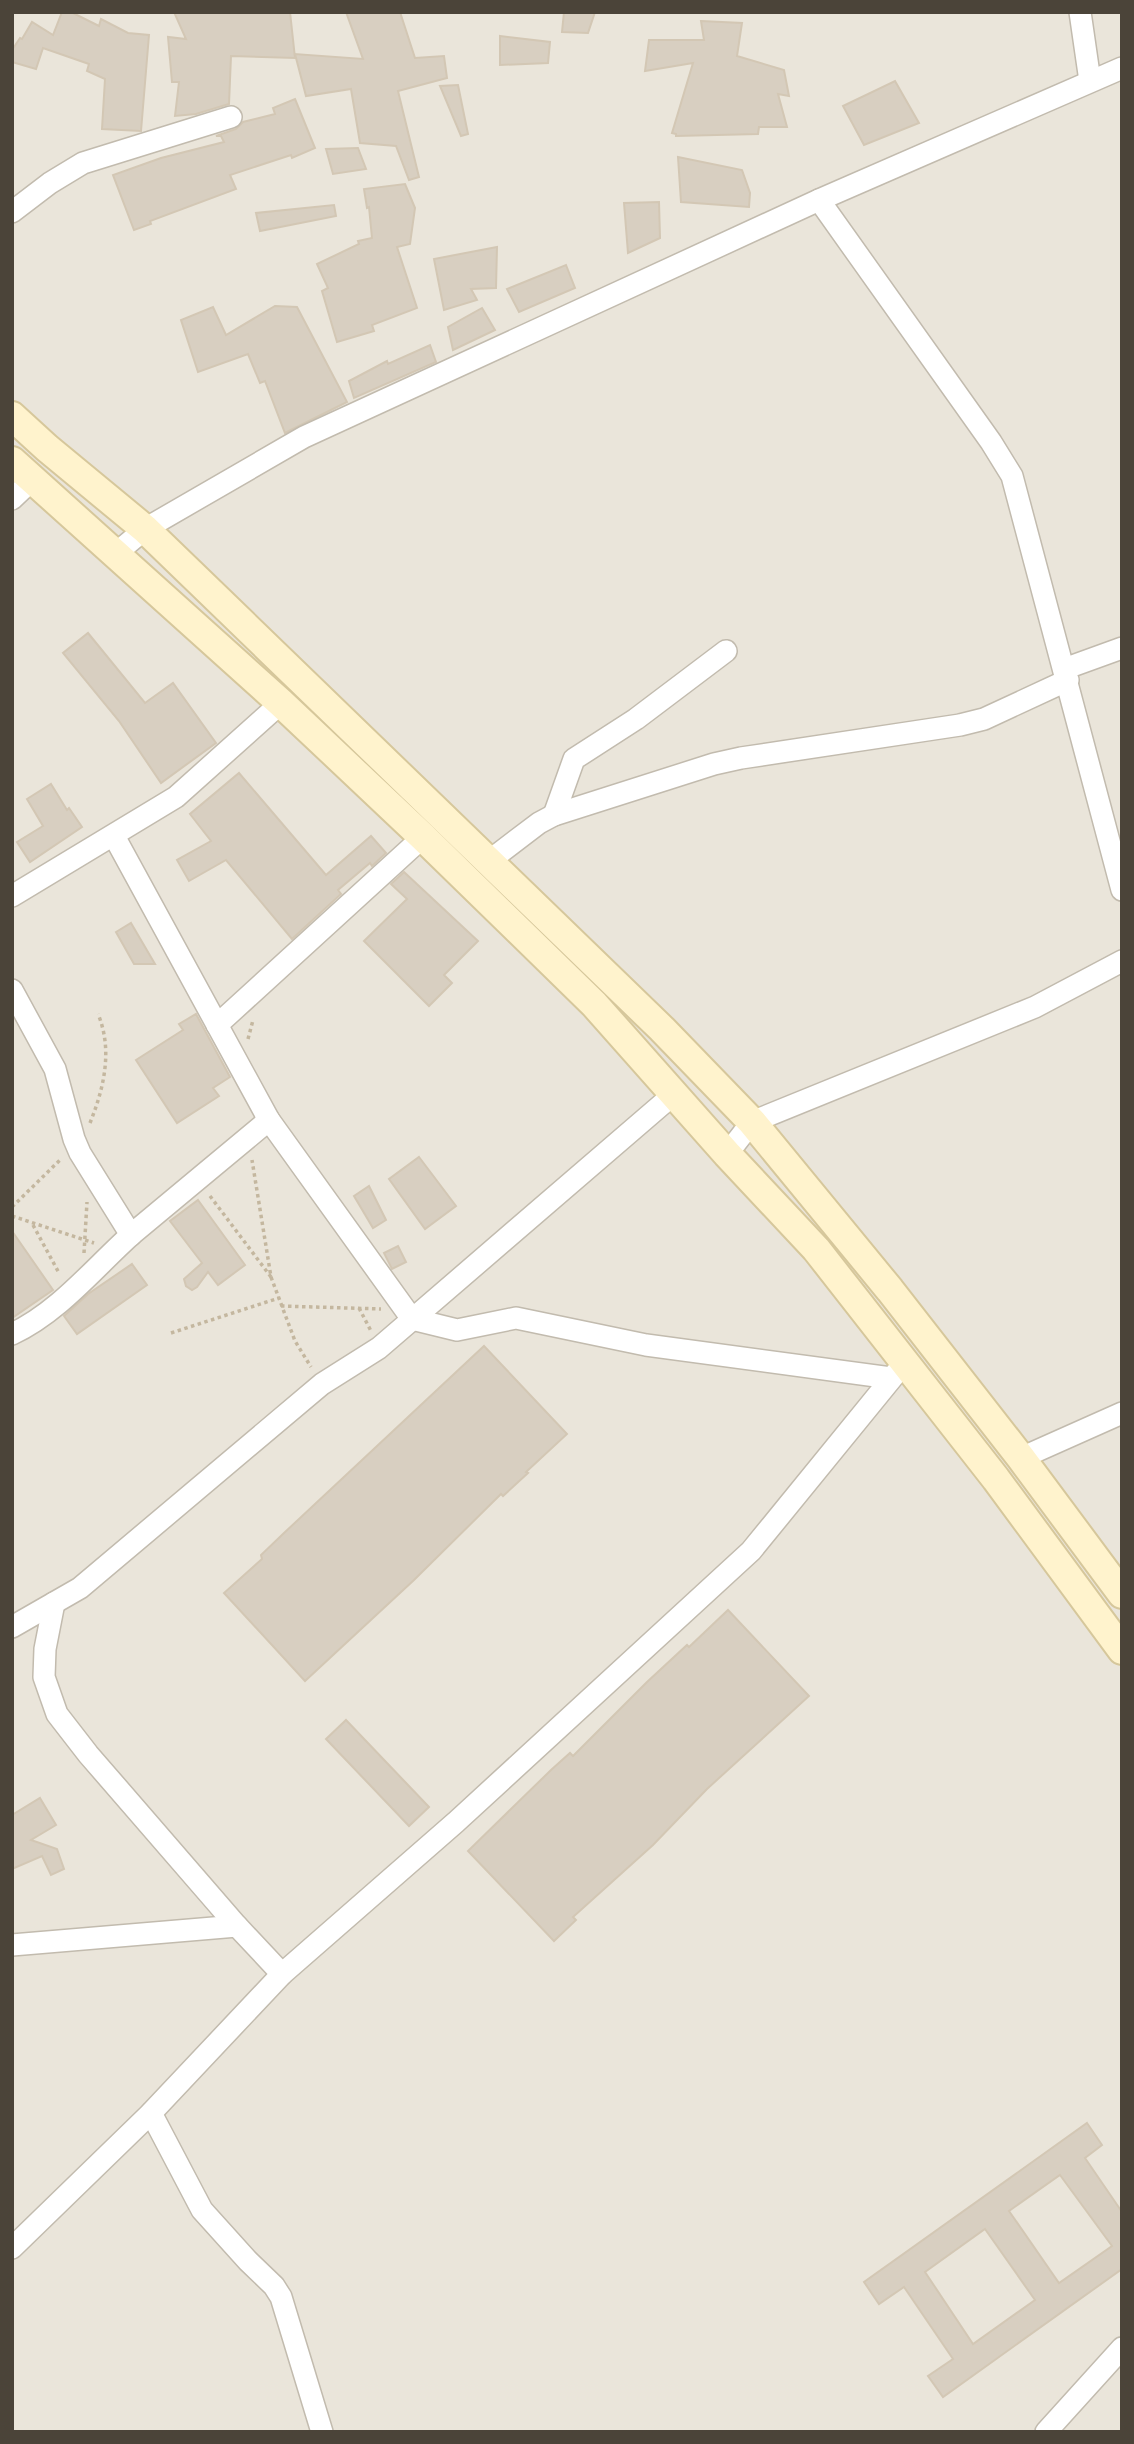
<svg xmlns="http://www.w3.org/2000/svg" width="1134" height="2444" font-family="'PT Sans',sans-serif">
	<rect width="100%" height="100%" fill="#f6f3ec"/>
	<!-- residential -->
	<rect fill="#eae5da" x="12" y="12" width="1110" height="2420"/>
	<!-- building -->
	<g fill="#d8cfc1" stroke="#d3c7b4" stroke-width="2" fill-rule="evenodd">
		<polygon points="62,12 71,12 99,26 101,19 128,33 149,35 141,131 102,129 105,79 87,71 89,64 43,48 36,69 12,62 12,50 20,38 22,39 32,22 53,35"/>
		<polygon points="174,12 290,12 295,58 231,56 229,104 196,114 175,116 179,82 172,82 168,37 186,39"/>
		<polygon points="346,12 400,12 415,58 444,56 447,78 398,91 419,177 409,180 396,146 360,143 351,89 306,96 295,54 363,59"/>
		<polygon points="564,12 595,12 588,33 562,32"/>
		<polygon points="701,21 742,23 737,56 784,70 789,96 778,94 787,127 759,127 758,134 676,136 676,134 672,133 693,63 645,71 649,40 704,40"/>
		<polygon points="500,36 550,42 548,63 500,65"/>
		<polygon points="895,81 919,123 864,145 843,106"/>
		<polygon points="458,85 468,134 461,136 440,86"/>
		<polygon points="295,99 315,148 292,158 291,155 230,175 236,189 150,221 151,224 134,230 113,175 161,158 224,142 221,136 216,136 236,129 243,122 275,114 273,108"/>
		<polygon points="358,148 366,169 333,174 326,149"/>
		<polygon points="678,157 742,170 750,193 749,207 681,202"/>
		<polygon points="405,184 415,208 410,244 397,247 417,308 372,325 374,331 337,342 322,291 328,288 317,264 359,244 358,241 372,238 369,207 367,208 364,189"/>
		<polygon points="659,202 660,238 628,253 624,203"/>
		<polygon points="334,205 336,216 260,231 256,213"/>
		<polygon points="497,247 496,288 471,289 477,300 444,310 434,259"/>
		<polygon points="566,265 575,288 519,312 507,289"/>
		<polygon points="275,306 297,307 347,402 285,433 265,381 260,383 248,354 198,372 181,320 213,307 226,335"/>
		<polygon points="482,308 495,330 453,350 448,327"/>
		<polygon points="430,345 436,362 354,398 349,381 387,361 388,364"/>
		<polygon points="88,633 145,703 173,683 216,743 161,783 119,721 63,653"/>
		<polygon points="239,773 326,875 371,836 386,853 372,866 370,863 338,890 341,894 292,939 226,860 189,881 177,860 211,841 190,814"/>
		<polygon points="51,784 67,810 69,808 82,827 30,862 17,842 43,826 27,799"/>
		<polygon points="404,872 478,941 444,975 452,983 429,1006 364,941 407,899 391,884"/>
		<polygon points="131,923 155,964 134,964 116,932"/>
		<polygon points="196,1014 230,1077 213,1088 219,1096 177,1123 136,1060 183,1030 179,1024"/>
		<polygon points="419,1157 456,1206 425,1229 389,1179"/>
		<polygon points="369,1186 386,1220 373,1228 354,1196"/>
		<polygon points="198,1200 245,1265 218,1285 208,1272 197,1287 192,1290 186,1286 184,1279 202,1263 170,1221"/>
		<polygon points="12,1231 53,1290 12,1318"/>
		<polygon points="398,1246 406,1262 392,1269 384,1253"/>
		<polygon points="132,1264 147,1285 77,1334 64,1316 88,1294"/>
		<polygon points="484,1346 567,1434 526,1472 528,1473 503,1496 501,1494 414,1580 305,1681 224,1593 262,1559 261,1555 284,1533"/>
		<polygon points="728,1610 809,1696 707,1789 653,1845 573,1917 576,1920 554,1941 468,1851 551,1770 570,1753 573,1756 647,1682 687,1645 689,1647"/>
		<polygon points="346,1720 429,1807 409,1826 326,1739"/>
		<polygon points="40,1798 56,1825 31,1840 57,1849 64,1869 51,1875 42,1856 12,1869 12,1815"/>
		<path d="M1087,2123L1102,2145L1085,2158L1122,2212V2269L943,2397L928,2376L953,2359L904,2287L879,2304L864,2282ZM1060,2175L1112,2246L1059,2283L1009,2211ZM985,2229L1035,2300L973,2344L925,2272Z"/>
	</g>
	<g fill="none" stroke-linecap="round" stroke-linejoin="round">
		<defs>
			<g id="minor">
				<polyline points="1080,12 1090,81"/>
				<polyline points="819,200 991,442 1012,476 1122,890"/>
				<polyline points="12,212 50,183 83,163 231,117"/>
				<polyline points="12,499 32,480"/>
				<polyline points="114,555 145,529 304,437 819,200 1122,68"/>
				<polyline points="1064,669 1122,648"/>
				<polyline points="554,815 574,759 636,719 726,651"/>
				<polyline points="114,836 269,1120 412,1319 457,1330 516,1318 646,1345 891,1378"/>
				<polyline points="489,861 539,823 554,815 714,764 741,758 960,725 984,719 1068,680"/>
				<polyline points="12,896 176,797 281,703"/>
				<polyline points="12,990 55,1069 74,1139 80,1153 131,1235"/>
				<polyline points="217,1025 423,837"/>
				<polyline points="727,1154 752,1122 1035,1007 1122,961"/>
				<path d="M12,1334C59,1312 94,1268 132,1234C177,1196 224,1158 269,1120"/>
				<polyline points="1021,1458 1122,1413"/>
				<polyline points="54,1603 45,1649 44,1677 57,1714 88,1754 237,1926"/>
				<polyline points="12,1627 80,1588 322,1384 379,1348 674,1094"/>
				<polyline points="12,1945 237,1926 282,1974"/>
				<polyline points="151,2113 202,2210 248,2261 274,2286 281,2297 322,2432"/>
				<polyline points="12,2248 151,2113 282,1974 456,1822 751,1551 905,1362"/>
				<polyline points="1046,2432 1122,2348"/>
			</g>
			<g id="secondary">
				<polyline points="12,416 47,448 145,529 662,1029 752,1122 890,1290 1021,1458 1122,1594"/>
				<polyline points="12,461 281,703 423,837 594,1004 727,1154 816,1249 996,1479 1122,1650"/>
			</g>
		</defs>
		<!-- minor casing -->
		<use href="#minor" stroke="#c2bbae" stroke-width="24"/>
		<!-- secondary casing -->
		<use href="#secondary" stroke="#d6c79b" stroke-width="32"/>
		<!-- path -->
		<g stroke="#c4b79f" stroke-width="3.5" stroke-dasharray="3.5 3.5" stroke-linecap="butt">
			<polyline points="248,1039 253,1020"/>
			<path d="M90,1123C104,1088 113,1050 98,1014"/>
			<polyline points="210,1196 271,1277 252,1160"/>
			<polyline points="12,1207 61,1159"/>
			<polyline points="12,1216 94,1243"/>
			<polyline points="33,1225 59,1273"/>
			<polyline points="84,1253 87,1202"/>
			<polyline points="271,1277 295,1341 311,1367"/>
			<polyline points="281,1306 381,1309"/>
			<polyline points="359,1308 371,1331"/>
			<polyline points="171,1333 279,1298"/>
		</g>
		<!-- minor -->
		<use href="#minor" stroke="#fff" stroke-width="21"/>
		<!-- secondary -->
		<use href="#secondary" stroke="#fff3cd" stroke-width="28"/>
	</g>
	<!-- border -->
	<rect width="1134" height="2444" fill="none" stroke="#4b4439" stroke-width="28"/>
</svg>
